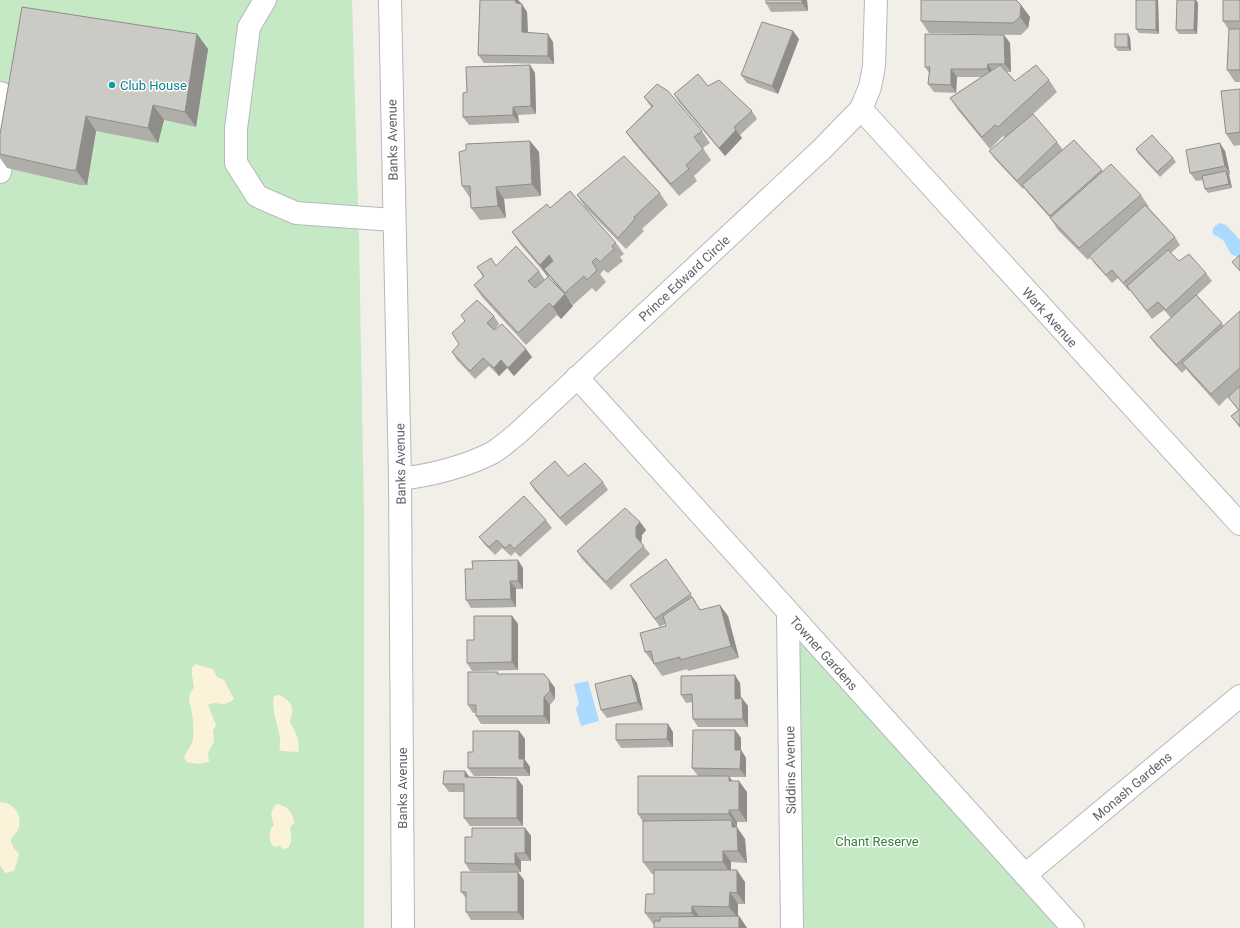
<svg xmlns="http://www.w3.org/2000/svg" width="1240" height="928" font-family="Roboto,sans-serif">
	<rect width="100%" height="100%" fill="#f1efe8"/>
	<!-- green -->
	<g fill="#c5e8c5">
		<polygon points="0,0 352,0 359,239 364,516 364,928 0,928"/>
		<polygon points="788,613 1073,928 792,928"/>
	</g>
	<!-- sand -->
	<g fill="#fbf3d9">
		<path d="M195,664L213,669L217,677L224,680L234,699C221,709 220,700 208,705L216,725L213,731L214,741L208,753L209,762L197,764L187,762L184,758C186,751 192,746 193,738C194,731 193,721 192,713C190,701 186,699 194,687L192,675V668Z"/>
		<path d="M278,695C283,696 284,698 287,700C295,707 292,713 290,722C295,730 301,743 298,752L281,751C278,747 281,743 280,738C278,724 271,710 274,696Z"/>
		<path d="M0,802L3,803H7C10,805 13,807 15,809C21,815 21,827 16,833C14,835 11,837 11,841C11,846 16,850 19,854C19,857 15,868 14,871L5,873L0,865Z"/>
		<path d="M277,804C286,805 294,813 294,823L290,828C291,835 293,841 288,848L284,849L279,846L274,847C268,841 268,830 274,825C271,816 269,811 277,804Z"/>
	</g>
	<!-- water -->
	<g fill="#aadaff">
		<path d="M1220,223L1226,225L1240,240V256L1237,257L1231,254L1223,240L1213,234C1212,228 1214,226 1220,223Z"/>
		<polygon points="588,681 599,721 581,726 576,709 579,703 574,684"/>
	</g>
	<g fill="none" stroke-linecap="round" stroke-linejoin="round">
		<defs>
			<g id="minor">
				<polyline points="265,0 249,27 236,129 236,163 257,196 296,213 394,220"/>
				<polyline points="390,0 400,479 403,928"/>
				<path d="M0,93C8,95 9,101 10,108L0,172"/>
				<polyline points="861,109 1240,524"/>
				<polyline points="577,377 1073,928"/>
				<path d="M400,479C432,475 464,467 492,453C501,448 509,440 517,434L822,149L861,109L870,87L874,66L876,0"/>
				<polyline points="788,613 792,928"/>
				<polyline points="1025,875 1240,696"/>
			</g>
		</defs>
		<!-- minor casing -->
		<use href="#minor" stroke="#b5b8bc" stroke-width="24"/>
		<!-- minor -->
		<use href="#minor" stroke="#fff" stroke-width="22"/>
	</g>
	<!-- wall -->
	<g fill="#afaea9">
		<polygon points="480,0 518,0 527,12 528,32 553,42 554,64 484,63 478,55"/>
		<polygon points="807,0 808,11 771,12 766,3"/>
		<polygon points="1136,0 1158,0 1159,34 1139,33 1136,29"/>
		<polygon points="1177,0 1196,0 1198,3 1197,34 1179,34 1176,30"/>
		<polygon points="1240,0 1240,82 1235,82 1227,70 1229,30 1223,21"/>
		<polygon points="1021,5 1030,17 1028,28 1021,35 929,33 921,21"/>
		<polygon points="197,34 208,49 196,127 164,120 158,143 96,131 87,185 80,185 7,168 0,158 0,134"/>
		<polygon points="1128,34 1130,38 1131,51 1118,51 1115,47"/>
		<polygon points="1004,35 1010,43 1011,72 1007,72 1015,81 1049,80 1057,92 1029,118 1057,142 1063,150 1074,140 1103,172 1141,195 1149,207 1148,207 1175,237 1180,245 1171,253 1179,261 1206,273 1212,281 1197,295 1224,326 1240,311 1240,428 1231,416 1238,410 1228,397 1219,406 1191,375 1186,369 1182,373 1156,345 1150,337 1171,318 1164,310 1152,319 1130,290 1129,291 1118,278 1112,283 1095,264 1090,257 1088,260 1058,230 1051,219 1028,193 1024,188 1023,189 995,159 989,151 1005,138 1003,136 990,149 958,110 950,98 981,77 957,77 956,93 934,92 928,84 929,73 925,67"/>
		<polygon points="799,39 778,94 747,83 741,75"/>
		<polygon points="530,65 535,73 536,114 518,115 519,123 469,125 463,117 467,92"/>
		<polygon points="708,86 752,111 757,119 740,135 742,138 725,156 679,102 674,94"/>
		<polygon points="1240,89 1240,145 1234,146 1226,134"/>
		<polygon points="644,97 702,131 710,143 703,148 711,160 694,176 697,181 679,196 634,143 626,132 651,107"/>
		<polygon points="530,141 539,152 541,196 504,199 506,218 480,220 471,208 471,198 470,198 462,186"/>
		<polygon points="1136,149 1173,158 1176,162 1160,177 1138,153"/>
		<polygon points="1225,151 1230,174 1229,175 1232,188 1208,193 1205,189 1203,180 1196,181 1190,173"/>
		<polygon points="660,193 668,205 642,229 644,231 626,249 585,207 577,195"/>
		<polygon points="550,208 616,243 624,254 620,257 623,261 608,273 604,270 600,274 606,282 596,292 592,288 573,305 566,296 573,306 561,319 557,315 526,345 482,297 474,285 483,277 477,267 496,266 539,271 545,280 562,292 549,276 548,277 520,244 512,232"/>
		<polygon points="494,316 499,324 494,330 532,357 514,376 507,368 499,376 489,366 475,379 457,360 452,352"/>
		<polygon points="568,476 603,482 608,490 566,526 535,491 530,483"/>
		<polygon points="546,520 552,528 520,557 515,552 511,556 502,548 495,555 485,545 479,537"/>
		<polygon points="640,522 646,530 642,535 641,543 650,554 611,590 582,559 577,551"/>
		<polygon points="666,559 696,602 695,602 701,610 728,616 739,658 688,671 687,669 662,676 654,664 645,652 666,626 665,624 660,627 630,585"/>
		<polygon points="523,568 523,589 516,589 516,607 471,608 466,600"/>
		<polygon points="512,616 518,624 518,670 472,671 467,663 474,640"/>
		<polygon points="499,674 549,680 555,688 555,699 550,705 550,724 481,724 476,716 476,713 473,713 468,705"/>
		<polygon points="631,675 637,683 643,710 607,718 601,710"/>
		<polygon points="740,683 741,698 748,706 748,727 698,727 693,719 692,702 686,703 681,695"/>
		<polygon points="735,730 741,738 741,750 746,758 746,777 729,777 732,781 747,792 747,822 737,822 737,826 736,826 745,839 747,863 731,862 731,870 745,882 745,904 738,904 738,916 739,916 747,928 654,928 654,925 645,913 654,894 654,874 652,874 643,862 643,822 638,814 698,776 692,768"/>
		<polygon points="519,731 525,739 525,760 530,767 530,776 474,776 468,768 473,752"/>
		<polygon points="673,732 673,747 621,748 616,740"/>
		<polygon points="469,777 523,786 523,826 470,826 464,818 464,792 449,792 443,784"/>
		<polygon points="525,828 531,836 531,861 521,861 521,872 470,871 465,863 472,837"/>
		<polygon points="524,880 524,920 471,920 466,912 466,898 461,892"/>
	</g>
	<!-- shaded-wall -->
	<g fill="#8f8d8a">
		<polygon points="515,0 518,0 521,3 521,11 516,3"/>
		<polygon points="802,0 807,0 808,11 802,3"/>
		<polygon points="1156,0 1158,0 1159,34 1156,30"/>
		<polygon points="1195,0 1196,0 1198,3 1197,34 1194,30"/>
		<polygon points="522,4 527,12 528,40 522,32"/>
		<polygon points="1021,5 1030,17 1028,28 1020,17"/>
		<polygon points="793,31 799,39 778,94 772,86"/>
		<polygon points="197,34 208,49 196,127 185,112"/>
		<polygon points="548,34 553,42 554,64 548,56"/>
		<polygon points="1128,34 1130,38 1131,51 1128,47"/>
		<polygon points="1004,35 1010,43 1011,72 1005,64"/>
		<polygon points="988,64 993,72 993,77 987,69"/>
		<polygon points="530,65 535,73 536,114 531,106"/>
		<polygon points="951,69 957,77 956,93 951,85"/>
		<polygon points="153,105 164,120 158,143 148,128"/>
		<polygon points="513,107 518,115 519,123 513,115"/>
		<polygon points="86,116 96,131 87,185 76,170"/>
		<polygon points="736,130 742,138 725,156 719,148"/>
		<polygon points="530,141 539,152 541,196 532,184"/>
		<polygon points="1220,143 1225,151 1230,174 1225,166"/>
		<polygon points="1226,171 1229,175 1232,188 1229,184"/>
		<polygon points="496,187 504,199 506,218 498,206"/>
		<polygon points="549,255 557,267 544,269 549,276 548,277 540,265"/>
		<polygon points="565,294 573,306 561,319 553,307"/>
		<polygon points="526,349 532,357 514,376 508,368"/>
		<polygon points="501,360 507,368 499,376 494,368"/>
		<polygon points="640,522 646,530 642,535 641,545 636,537 636,527"/>
		<polygon points="518,560 523,568 523,589 518,581"/>
		<polygon points="510,581 516,589 516,607 511,599"/>
		<polygon points="720,605 728,616 739,658 731,646"/>
		<polygon points="512,616 518,624 518,670 512,662"/>
		<polygon points="631,675 637,683 643,710 638,702"/>
		<polygon points="735,675 740,683 741,707 735,699"/>
		<polygon points="549,680 555,688 555,699 550,691"/>
		<polygon points="544,697 550,705 550,724 544,716"/>
		<polygon points="742,698 748,706 748,727 743,719"/>
		<polygon points="668,724 673,732 673,747 667,739"/>
		<polygon points="735,730 741,738 741,750 746,758 746,777 740,769 735,750"/>
		<polygon points="519,731 525,739 525,760 530,767 530,776 524,768 519,759"/>
		<polygon points="465,771 471,779 465,777"/>
		<polygon points="729,776 737,788 729,781"/>
		<polygon points="517,778 523,786 523,826 517,818"/>
		<polygon points="739,781 747,792 747,822 739,810"/>
		<polygon points="729,810 737,822 737,826 729,814"/>
		<polygon points="732,820 745,839 747,863 738,851 732,827"/>
		<polygon points="525,828 531,836 531,861 525,853"/>
		<polygon points="723,851 731,862 731,874 723,862"/>
		<polygon points="515,853 521,861 521,872 515,864"/>
		<polygon points="737,870 745,882 745,904 737,893"/>
		<polygon points="518,872 524,880 524,920 518,912"/>
		<polygon points="730,892 738,904 738,918 729,907"/>
		<polygon points="692,906 700,918 700,925 692,913"/>
		<polygon points="739,916 747,928 739,928"/>
	</g>
	<!-- building -->
	<g fill="#cccac5" stroke="#8f8d8a">
		<polygon points="480,0 515,0 516,3 522,4 522,32 548,34 548,56 478,55"/>
		<rect x="766" y="0" width="36" height="3"/>
		<polygon points="921,0 1016,0 1021,5 1020,17 1013,23 921,21"/>
		<polygon points="1136,0 1156,0 1156,30 1136,29"/>
		<polygon points="1177,0 1195,0 1194,30 1176,30"/>
		<rect x="1223" y="0" width="17" height="21"/>
		<polygon points="22,7 197,34 185,112 153,105 148,128 86,116 76,170 70,170 0,154 0,134"/>
		<polygon points="762,22 793,31 772,86 741,75"/>
		<polygon points="1229,29 1240,29 1240,70 1227,70"/>
		<polygon points="925,34 1004,35 1005,64 988,64 987,69 951,69 951,85 928,84 930,67 925,67"/>
		<rect x="1115" y="34" width="13" height="13"/>
		<polygon points="530,65 531,106 513,107 513,115 463,117 463,93 467,92 466,67"/>
		<polygon points="1000,65 1015,81 1036,65 1049,80 998,127 995,125 982,137 950,98"/>
		<polygon points="698,74 708,86 719,80 752,111 734,127 736,130 719,148 674,94"/>
		<polygon points="657,84 668,91 702,131 694,137 703,149 686,165 689,169 671,184 626,132 653,106 644,97"/>
		<polygon points="1240,89 1240,132 1226,134 1221,91"/>
		<polygon points="1033,114 1057,142 1017,181 989,151"/>
		<polygon points="1152,135 1173,158 1157,172 1136,149"/>
		<polygon points="1074,140 1102,170 1050,216 1022,185"/>
		<polygon points="530,141 532,184 496,187 498,206 471,208 470,186 462,186 459,152 466,150 466,144"/>
		<polygon points="1220,143 1225,166 1190,173 1186,150"/>
		<polygon points="624,156 660,193 634,217 635,219 618,238 577,195"/>
		<polygon points="1111,164 1141,195 1079,248 1050,218"/>
		<polygon points="1226,171 1229,184 1205,189 1202,176"/>
		<polygon points="570,191 616,243 612,246 614,249 600,262 596,258 592,262 597,270 587,280 584,276 565,293 544,269 553,261 549,255 540,265 512,232 547,204 550,208"/>
		<polygon points="1145,205 1175,237 1123,283 1112,270 1106,275 1089,256"/>
		<polygon points="516,246 539,271 528,281 535,288 548,277 565,294 553,307 549,303 518,333 474,285 484,276 477,267 491,258 496,266"/>
		<polygon points="1168,250 1179,261 1189,254 1206,273 1166,310 1158,302 1147,311 1127,286"/>
		<polygon points="1240,255 1240,271 1232,262"/>
		<polygon points="1196,295 1222,323 1176,365 1150,337"/>
		<polygon points="477,300 494,316 487,323 494,330 502,324 526,349 508,368 501,360 494,368 483,358 470,371 452,352 459,344 452,333 465,321 461,315"/>
		<polygon points="1240,311 1240,368 1211,394 1182,363"/>
		<polygon points="1240,386 1240,426 1231,416 1239,410 1228,397"/>
		<polygon points="555,461 568,476 585,463 603,482 560,518 530,483"/>
		<polygon points="524,496 546,520 514,549 510,544 505,548 497,540 489,547 479,537"/>
		<polygon points="625,508 640,522 636,527 636,537 644,546 606,582 577,551"/>
		<polygon points="666,559 691,594 655,619 630,585"/>
		<polygon points="518,560 518,581 510,581 511,599 466,600 465,569 473,569 472,561"/>
		<polygon points="692,597 700,610 720,605 731,646 680,660 680,657 654,664 651,651 645,652 640,633 666,626 663,616"/>
		<polygon points="474,616 512,616 512,662 467,663 467,640 474,640"/>
		<polygon points="468,672 498,672 497,674 544,674 549,680 550,691 544,697 544,716 476,716 476,705 468,705"/>
		<polygon points="631,675 638,702 601,710 595,684"/>
		<polygon points="735,675 735,699 742,698 743,719 693,719 692,694 681,695 681,676"/>
		<polygon points="616,724 668,724 667,739 616,740"/>
		<polygon points="693,730 735,730 735,750 741,750 740,769 692,768"/>
		<polygon points="473,731 519,731 519,759 524,759 524,768 468,768 468,752 473,752"/>
		<polygon points="444,771 465,771 465,777 517,778 517,818 464,818 464,784 443,784"/>
		<polygon points="638,776 729,776 729,781 739,781 739,810 729,810 729,814 638,814"/>
		<polygon points="732,820 732,827 737,827 738,851 723,851 723,862 643,862 643,821"/>
		<polygon points="472,828 525,828 525,853 515,853 515,864 465,863 465,837 472,837"/>
		<polygon points="654,870 737,870 737,893 730,892 729,907 692,906 692,913 645,913 646,894 654,894"/>
		<polygon points="461,872 518,872 518,912 466,912 466,892 461,892"/>
		<polygon points="739,916 739,928 654,928 654,921 660,921 660,917"/>
	</g>
	<!-- markers -->
	<circle fill="#0f9aa8" stroke="#fff" stroke-width="1.5" cx="112" cy="85" r="4"/>
	<g text-anchor="middle" stroke-width="3" stroke-linejoin="round" paint-order="stroke">
		<!-- culture labels -->
		<g font-size="13" fill="#0d838f" stroke="#fff" text-anchor="start">
			<text x="120" y="90">Club House</text>
		</g>
		<!-- street labels -->
		<g font-size="13" fill="#5f6368" stroke="#fff">
			<text transform="translate(392 140) rotate(-91)" y="5">Banks Avenue</text>
			<text transform="translate(684 278) rotate(-43)" y="5">Prince Edward Circle</text>
			<text transform="translate(1050 317) rotate(48)" y="5">Wark Avenue</text>
			<text transform="translate(400 464) rotate(-91)" y="5">Banks Avenue</text>
			<text transform="translate(824 653) rotate(48)" y="5">Towner Gardens</text>
			<text transform="translate(790 770) rotate(-91)" y="5">Siddins Avenue</text>
			<text transform="translate(1132 786) rotate(-40)" y="5">Monash Gardens</text>
			<text transform="translate(402 788) rotate(-90)" y="5">Banks Avenue</text>
		</g>
		<!-- park labels -->
		<g font-size="13" fill="#348238" stroke="#fff">
			<text x="877" y="846">Chant Reserve</text>
		</g>
	</g>
</svg>
